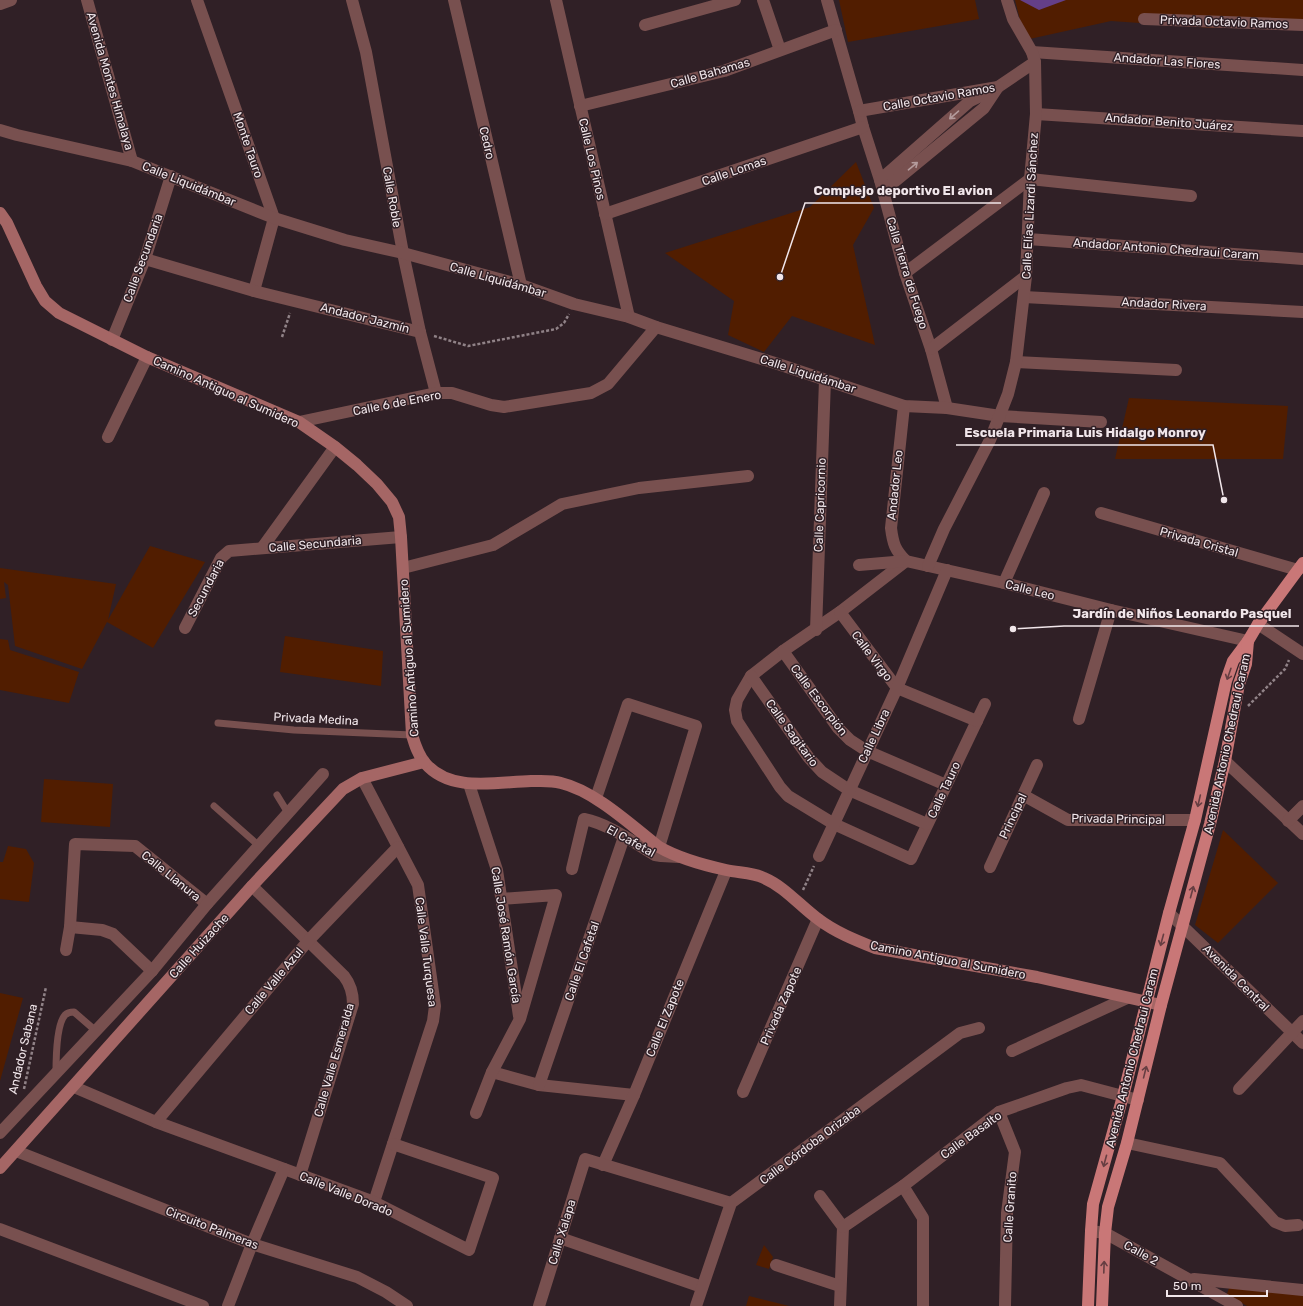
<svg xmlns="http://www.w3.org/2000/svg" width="1303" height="1306" font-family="Rubik,sans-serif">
	<rect width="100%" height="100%" fill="#302026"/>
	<!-- green -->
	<g fill="#511d00">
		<polygon points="839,0 975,0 979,19 848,42"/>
		<polygon points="1015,0 1303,0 1303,22 1212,28 1111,21 1025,40"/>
		<polygon points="856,162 874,208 853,245 875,345 792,316 764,352 728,335 734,301 665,253 810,207"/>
		<polygon points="1129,398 1288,406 1283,459 1115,459"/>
		<polygon points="150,546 205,562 153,648 107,622 82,669 15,646 8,585 4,582 6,598 0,599 0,568 116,584 108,620"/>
		<polygon points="285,636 383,651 381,686 280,672"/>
		<polygon points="0,639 8,640 10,650 79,672 69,703 0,690"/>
		<polygon points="44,779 113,784 110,827 41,822"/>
		<polygon points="1223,830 1278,883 1218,943 1195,925"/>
		<polygon points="8,846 26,849 34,863 29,902 0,899 0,862 3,862"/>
		<polygon points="0,993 23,998 0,1081"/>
		<polygon points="764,1245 773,1257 769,1269 756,1265"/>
		<polygon points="1230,1285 1303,1295 1303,1306 1247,1306 1227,1294"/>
		<polygon points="749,1296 789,1306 746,1306"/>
	</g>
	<!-- water -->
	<polygon fill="#643f88" points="1020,0 1066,0 1039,10"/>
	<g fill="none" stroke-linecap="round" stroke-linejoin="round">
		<!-- path -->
		<g stroke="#908287" stroke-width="2.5" stroke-dasharray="3 2" stroke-linecap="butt">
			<polyline points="434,336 468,346 556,329 564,323 569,314"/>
			<polyline points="282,337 290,313"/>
			<polyline points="1248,706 1285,669 1289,660"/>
			<polyline points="803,890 814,866"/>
			<polyline points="24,1089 46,987"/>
		</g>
		<!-- lane -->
		<g stroke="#78504f" stroke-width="7">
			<polyline points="218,723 294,730 412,735"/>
			<polyline points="277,795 288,813"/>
			<polyline points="214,806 258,845"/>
			<path d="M56,1073C56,1060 56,1025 65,1015C67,1013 70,1012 74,1012L96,1031"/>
		</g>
		<!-- street -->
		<g stroke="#78504f" stroke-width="12">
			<polyline points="87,0 132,161"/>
			<polyline points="197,0 274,218 254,291"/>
			<polyline points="352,0 366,52 403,253 420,332 436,393"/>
			<polyline points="454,0 521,285"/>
			<polyline points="556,0 629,317"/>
			<polyline points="763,0 780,50"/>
			<polyline points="827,0 859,111 863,127 880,180 905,273 931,349 947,408"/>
			<polyline points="0,4 11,0"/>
			<polyline points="1144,19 1303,25"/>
			<polyline points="645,25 735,0"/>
			<polyline points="1032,52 1303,70"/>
			<polyline points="580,106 724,71 836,30"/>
			<polyline points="859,111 998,87 1035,62"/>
			<polyline points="1036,114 1303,131"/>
			<polyline points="0,130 17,135 132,161 274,218 345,240 403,253 521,285 574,304 629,317 656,327 775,363 904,406 947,408 1000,416 1101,422"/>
			<polyline points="880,180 970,101 987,93"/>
			<polyline points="883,191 984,108 998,87"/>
			<polyline points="605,214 863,127"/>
			<polyline points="1028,239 1303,259"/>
			<polyline points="145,259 254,291 420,332"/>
			<polyline points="905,273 1030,179 1191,196"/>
			<polyline points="1024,297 1303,312"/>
			<polyline points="112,340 145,259 171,176"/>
			<polyline points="931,349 1026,276"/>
			<polyline points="1016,362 1176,370"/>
			<path d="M904,406L891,528C893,544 895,550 906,561"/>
			<polyline points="299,422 436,393 452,393 491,405 504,407 591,393 608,384 656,327"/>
			<polyline points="108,437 147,357"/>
			<polyline points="1101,513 1298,570"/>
			<polyline points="262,548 335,447"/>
			<polyline points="906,561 840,612 783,651 751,676 737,700 735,710 737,721 780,787 788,796 834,824 911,859 985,704"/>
			<polyline points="859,565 906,561 1004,583 1111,610 1248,641"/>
			<polyline points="928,566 944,529 990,440 1008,394 1016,362 1026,276 1030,179 1036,114 1035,62 1032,52 1013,19 1007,0"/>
			<polyline points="403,568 493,545 562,504 639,488 748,476"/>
			<polyline points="1004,583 1044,493"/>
			<polyline points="840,612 897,688 977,721"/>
			<polyline points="1258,624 1303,654"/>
			<polyline points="185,628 221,558 229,551 401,537"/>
			<polyline points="816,630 825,380"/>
			<polyline points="783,651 838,728 850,740 867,751 946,785"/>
			<polyline points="751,676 809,758 822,772 849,790 927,824"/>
			<polyline points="1079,719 1111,610"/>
			<polyline points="1225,761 1303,834"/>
			<polyline points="362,778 418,885 435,1006 433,1021 374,1202"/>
			<polyline points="469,784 497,870 519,1016"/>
			<polyline points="1023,795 1068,820 1195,820"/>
			<polyline points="596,798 628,704 696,726 659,847"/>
			<polyline points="1288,821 1303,806"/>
			<polyline points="819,856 897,688 947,570"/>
			<polyline points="990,867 1037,765"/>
			<path d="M572,869L584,819C609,824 633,842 655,855L661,856L679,857"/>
			<path d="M252,886L344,976C351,985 353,993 353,1004L300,1175"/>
			<polyline points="1169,913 1303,1043"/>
			<polyline points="70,927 102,930 113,934 152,971"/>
			<polyline points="66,950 70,927 75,844 135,846 207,904"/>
			<polyline points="1012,1051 1127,998"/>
			<polyline points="492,1072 539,1085 634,1095"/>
			<polyline points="539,1085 624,837"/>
			<polyline points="74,1087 156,1122 374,1202 469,1250 493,1178 393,1144"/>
			<polyline points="1239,1089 1303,1021"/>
			<polyline points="743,1092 818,919"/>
			<polyline points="999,1112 1015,1152 1007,1213 1005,1306"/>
			<polyline points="476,1113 492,1072 520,1019 556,895 501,899"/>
			<polyline points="156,1122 308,941 398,847"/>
			<polyline points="0,1133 152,971 207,904 323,774"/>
			<polyline points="1127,1143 1220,1163 1275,1222 1285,1226 1298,1225"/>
			<polyline points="16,1151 252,1244 357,1277 386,1292 407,1306"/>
			<polyline points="603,1165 634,1095 726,871"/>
			<polyline points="903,1186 923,1218 923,1306"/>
			<polyline points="820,1196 843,1227 840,1306"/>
			<polyline points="843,1227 903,1186 999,1112 1067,1088 1081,1085 1138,1100"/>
			<polyline points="0,1229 203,1306"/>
			<polyline points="1091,1231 1105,1233 1237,1306"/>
			<polyline points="560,1238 702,1287"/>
			<polyline points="776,1265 840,1286"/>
			<polyline points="1194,1279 1303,1290"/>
			<polyline points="228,1306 252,1244 284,1169"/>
			<polyline points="539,1306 585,1159 731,1203"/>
			<polyline points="696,1306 731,1203 960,1033 979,1028"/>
		</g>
		<!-- secondary -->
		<g stroke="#a56665" stroke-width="12">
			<path d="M0,213L7,223L36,286L45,301L59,313L147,357L299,422L335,447L357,465L377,484L392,502L399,517L401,537L412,735C415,745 418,755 425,763C450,793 496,782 531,781C541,781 551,780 561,783C595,791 632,826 659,847C680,859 703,865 726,870C739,873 752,872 764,878C785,887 800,906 818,919C835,932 855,940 875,948L1037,977L1161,1005"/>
			<polyline points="0,1168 252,886 343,789 362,778 424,762"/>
		</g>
		<!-- primary -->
		<g stroke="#c97777" stroke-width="12">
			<polyline points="1088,1306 1091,1231 1093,1204 1123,1096 1169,913 1195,820 1226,681 1233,661 1248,641 1258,624 1303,563"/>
			<polyline points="1102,1306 1105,1233 1108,1207 1127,1143 1161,1005 1210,824 1225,761 1239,684 1246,664 1248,641"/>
		</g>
	</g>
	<!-- one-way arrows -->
	<defs><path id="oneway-shaft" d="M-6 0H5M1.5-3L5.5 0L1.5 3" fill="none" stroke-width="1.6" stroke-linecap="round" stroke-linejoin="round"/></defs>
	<g stroke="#b49b9c">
		<use href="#oneway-shaft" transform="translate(954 115) rotate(139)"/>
		<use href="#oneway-shaft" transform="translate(913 166) rotate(-40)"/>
	</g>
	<g stroke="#663e42">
		<use href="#oneway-shaft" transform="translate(1229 674) rotate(109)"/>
		<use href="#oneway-shaft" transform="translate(1199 801) rotate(103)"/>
		<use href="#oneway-shaft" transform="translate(1192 892) rotate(-75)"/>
		<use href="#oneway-shaft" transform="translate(1162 940) rotate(105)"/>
		<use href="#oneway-shaft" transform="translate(1145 1072) rotate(-76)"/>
		<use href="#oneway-shaft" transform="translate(1105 1161) rotate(105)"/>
		<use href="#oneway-shaft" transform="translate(1104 1267) rotate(-88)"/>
	</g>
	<g text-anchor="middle" stroke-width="3" stroke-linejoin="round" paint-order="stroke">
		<!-- street labels -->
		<g font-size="12" fill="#f1e6ea" stroke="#302026">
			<text transform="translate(1224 22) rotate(2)" y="4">Privada Octavio Ramos</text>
			<text transform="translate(1167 61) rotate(4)" y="4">Andador Las Flores</text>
			<text transform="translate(710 73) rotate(-16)" y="4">Calle Bahamas</text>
			<text transform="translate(110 81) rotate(74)" y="4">Avenida Montes Himalaya</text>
			<text transform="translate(939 97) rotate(-10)" y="4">Calle Octavio Ramos</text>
			<text transform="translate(1169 122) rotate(4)" y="4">Andador Benito Juárez</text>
			<text transform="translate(487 143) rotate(77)" y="4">Cedro</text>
			<text transform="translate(248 145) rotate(71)" y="4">Monte Tauro</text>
			<text transform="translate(592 159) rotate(77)" y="4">Calle Los Pinos</text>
			<text transform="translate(734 171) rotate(-19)" y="4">Calle Lomas</text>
			<text transform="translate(189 184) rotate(22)" y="4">Calle Liquidámbar</text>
			<text transform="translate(392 197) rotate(80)" y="4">Calle Roble</text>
			<text transform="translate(1030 206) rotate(-87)" y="4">Calle Elías Lizardi Sánchez</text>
			<text transform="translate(1166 249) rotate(4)" y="4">Andador Antonio Chedraui Caram</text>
			<text transform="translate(143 258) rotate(-70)" y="4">Calle Secundaria</text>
			<text transform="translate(907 273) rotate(73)" y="4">Calle Tierra de Fuego</text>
			<text transform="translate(498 280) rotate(16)" y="4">Calle Liquidámbar</text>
			<text transform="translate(1164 304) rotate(3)" y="4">Andador Rivera</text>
			<text transform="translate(365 318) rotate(14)" y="4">Andador Jazmín</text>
			<text transform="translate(808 374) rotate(18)" y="4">Calle Liquidámbar</text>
			<text transform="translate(226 392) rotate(24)" y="4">Camino Antiguo al Sumidero</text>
			<text transform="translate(397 403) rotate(-11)" y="4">Calle 6 de Enero</text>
			<text transform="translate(895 485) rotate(-84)" y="4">Andador Leo</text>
			<text transform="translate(820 505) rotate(-88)" y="4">Calle Capricornio</text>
			<text transform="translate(1199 542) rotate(16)" y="4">Privada Cristal</text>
			<text transform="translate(315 544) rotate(-5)" y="4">Calle Secundaria</text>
			<text transform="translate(206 588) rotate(-62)" y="4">Secundaria</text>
			<text transform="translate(1030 590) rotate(14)" y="4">Calle Leo</text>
			<text transform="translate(872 656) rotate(53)" y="4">Calle Virgo</text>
			<text transform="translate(409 658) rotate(-94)" y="4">Camino Antiguo al Sumidero</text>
			<text transform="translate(819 700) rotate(53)" y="4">Calle Escorpión</text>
			<text transform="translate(316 719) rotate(3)" y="4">Privada Medina</text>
			<text transform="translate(792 733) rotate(54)" y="4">Calle Sagitario</text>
			<text transform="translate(874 736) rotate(-65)" y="4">Calle Libra</text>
			<text transform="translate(1227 744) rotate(-78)" y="4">Avenida Antonio Chedraui Caram</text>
			<text transform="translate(944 790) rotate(-65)" y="4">Calle Tauro</text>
			<text transform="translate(1013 816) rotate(-65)" y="4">Principal</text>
			<text transform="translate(1118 819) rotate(1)" y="4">Privada Principal</text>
			<text transform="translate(631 841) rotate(29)" y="4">El Cafetal</text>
			<text transform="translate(171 876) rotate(39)" y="4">Calle Llanura</text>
			<text transform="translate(506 935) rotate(81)" y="4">Calle José Ramón García</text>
			<text transform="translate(199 946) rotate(-48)" y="4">Calle Huizache</text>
			<text transform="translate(426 952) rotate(83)" y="4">Calle Valle Turquesa</text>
			<text transform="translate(948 960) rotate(11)" y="4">Camino Antiguo al Sumidero</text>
			<text transform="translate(582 961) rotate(-71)" y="4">Calle El Cafetal</text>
			<text transform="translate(1236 978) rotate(45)" y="4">Avenida Central</text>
			<text transform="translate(274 981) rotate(-50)" y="4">Calle Valle Azul</text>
			<text transform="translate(781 1006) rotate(-66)" y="4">Privada Zapote</text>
			<text transform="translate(665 1018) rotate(-68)" y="4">Calle El Zapote</text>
			<text transform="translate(23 1049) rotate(-77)" y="4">Andador Sabana</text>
			<text transform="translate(1132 1058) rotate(-76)" y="4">Avenida Antonio Chedraui Caram</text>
			<text transform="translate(334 1060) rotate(-74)" y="4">Calle Valle Esmeralda</text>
			<text transform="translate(971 1135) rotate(-36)" y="4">Calle Basalto</text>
			<text transform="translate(810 1145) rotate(-37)" y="4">Calle Córdoba Orizaba</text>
			<text transform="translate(346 1194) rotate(22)" y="4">Calle Valle Dorado</text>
			<text transform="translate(1010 1207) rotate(-86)" y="4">Calle Granito</text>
			<text transform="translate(212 1228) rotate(21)" y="4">Circuito Palmeras</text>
			<text transform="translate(562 1232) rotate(-73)" y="4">Calle Xalapa</text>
			<text transform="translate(1141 1253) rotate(29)" y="4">Calle 2</text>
		</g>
	</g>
	<!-- callouts -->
	<path fill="none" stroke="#f1e6ea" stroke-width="1.5" d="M780 277L805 203H1001M1224 500L1213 445H956M1013 629L1064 626H1299"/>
	<g fill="#f1e6ea" stroke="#302026" stroke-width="1.5">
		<circle cx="780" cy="277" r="4"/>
		<circle cx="1224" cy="500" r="4"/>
		<circle cx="1013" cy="629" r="4"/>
	</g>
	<g font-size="13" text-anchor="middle" font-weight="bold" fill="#f1e6ea" stroke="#302026" stroke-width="3" stroke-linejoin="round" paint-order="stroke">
		<text x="903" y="195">Complejo deportivo El avion</text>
		<text x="1085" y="437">Escuela Primaria Luis Hidalgo Monroy</text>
		<text x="1182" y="618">Jardín de Niños Leonardo Pasquel</text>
	</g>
	<!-- scale -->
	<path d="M1167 1290v6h100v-6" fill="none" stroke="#f1e6ea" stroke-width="2"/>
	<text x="1173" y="1290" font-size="12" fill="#f1e6ea" stroke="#302026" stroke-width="3" paint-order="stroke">50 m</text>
</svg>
